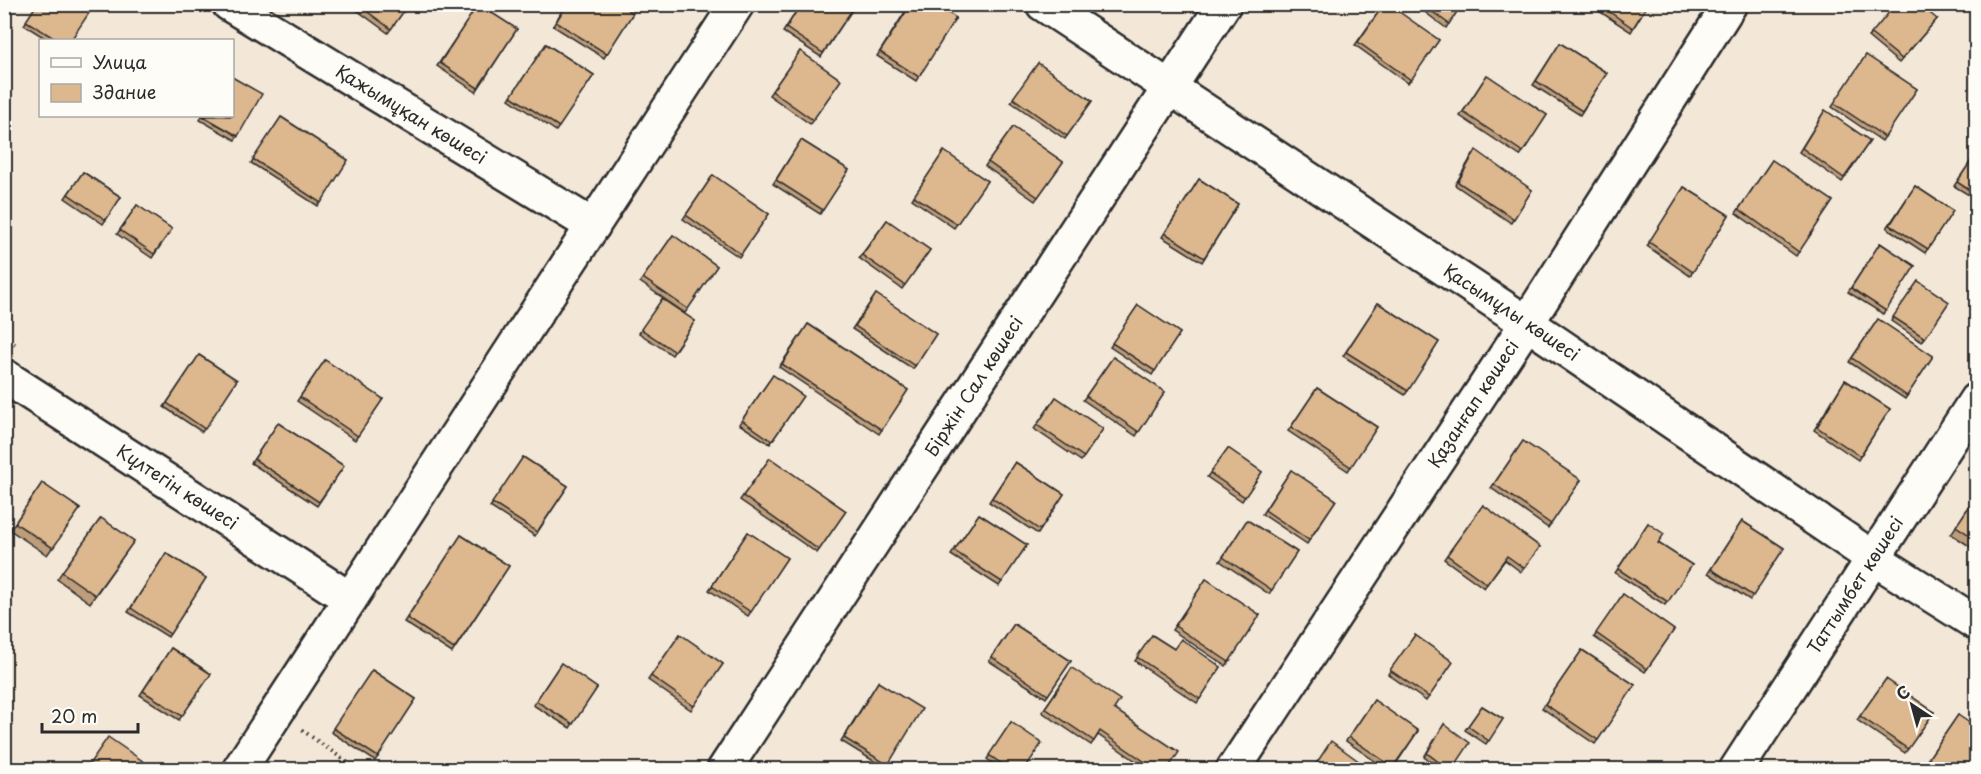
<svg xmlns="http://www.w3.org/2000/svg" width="1981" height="774" font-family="'Playpen Sans',sans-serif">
	<rect width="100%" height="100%" fill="#f3e7d8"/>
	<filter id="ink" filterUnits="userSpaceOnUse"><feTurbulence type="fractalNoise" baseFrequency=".0167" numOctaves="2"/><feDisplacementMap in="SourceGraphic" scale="12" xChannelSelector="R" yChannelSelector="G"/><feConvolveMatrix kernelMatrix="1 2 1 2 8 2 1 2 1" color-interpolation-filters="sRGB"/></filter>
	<g filter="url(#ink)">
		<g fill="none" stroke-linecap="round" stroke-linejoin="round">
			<defs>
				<g id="minor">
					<path id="s1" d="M229,4L593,226"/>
					<path id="s2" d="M1043,4L1527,323L1873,558L1976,623"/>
					<path id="s3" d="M4,376L350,599"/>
					<polyline points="239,770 737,4"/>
					<path id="s4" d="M724,770L1224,4"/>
					<path id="s5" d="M1233,770L1527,323L1730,4"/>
					<path id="s6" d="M1736,770L1976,400"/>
				</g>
			</defs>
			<!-- minor casing -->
			<use href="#minor" stroke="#2b2b2b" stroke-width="38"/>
			<!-- path -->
			<g stroke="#2b2b2b" stroke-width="4" stroke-dasharray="1.5 4.5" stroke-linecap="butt">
				<polyline points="4,337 15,344"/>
				<polyline points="302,730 358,770"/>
			</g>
			<!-- minor -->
			<use href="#minor" stroke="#fdfcf7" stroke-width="33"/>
		</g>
		<!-- wall -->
		<g fill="#be9d7a" stroke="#2b2b2b" stroke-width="1.5">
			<polygon points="37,4 71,40 48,40 24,25"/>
			<polygon points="357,4 409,4 388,33 354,8"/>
			<polygon points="566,4 633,13 604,58 553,26"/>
			<polygon points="801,4 856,4 821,57 783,32"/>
			<polygon points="910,4 956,18 916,81 877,56"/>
			<polygon points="1384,4 1439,40 1408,83 1355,45"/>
			<polygon points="1414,4 1462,4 1446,28"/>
			<polygon points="1592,4 1648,4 1631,32 1591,6"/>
			<polygon points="476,8 517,29 476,92 437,66"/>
			<polygon points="1937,19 1899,63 1868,37 1871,34"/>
			<polygon points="1560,43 1607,73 1580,115 1533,85"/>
			<polygon points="546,44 594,75 556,131 509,99"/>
			<polygon points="800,51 841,80 810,124 769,95"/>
			<polygon points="1866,55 1917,89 1882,141 1832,107"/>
			<polygon points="1038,63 1092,101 1065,139 1011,102"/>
			<polygon points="1487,75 1547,115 1520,156 1460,116"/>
			<polygon points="1825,110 1870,141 1842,182 1799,152"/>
			<polygon points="202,116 238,136 235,140 200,120"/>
			<polygon points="281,117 348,160 318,206 251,163"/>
			<polygon points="1013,127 1063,162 1035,201 985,166"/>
			<polygon points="801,140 849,170 820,214 773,184"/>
			<polygon points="944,151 987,181 954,228 912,199"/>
			<polygon points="1977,152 1977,200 1954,186"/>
			<polygon points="1473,154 1532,190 1511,223 1455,185"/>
			<polygon points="1772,160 1833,201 1796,256 1736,213"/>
			<polygon points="83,172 121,197 103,224 65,198"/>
			<polygon points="713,175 769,214 739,257 683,219"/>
			<polygon points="1199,179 1238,204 1202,262 1162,237"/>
			<polygon points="1915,186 1953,211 1925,253 1887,228"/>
			<polygon points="1684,187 1729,215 1690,276 1647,246"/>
			<polygon points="137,205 172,229 152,258 117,234"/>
			<polygon points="887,220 930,250 902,289 859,258"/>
			<polygon points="673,235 717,266 685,313 640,282"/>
			<polygon points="1880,243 1915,266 1883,314 1848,292"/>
			<polygon points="1918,281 1949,302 1922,342 1891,321"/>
			<polygon points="876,294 936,334 913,369 852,329"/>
			<polygon points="662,299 695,321 672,355 639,333"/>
			<polygon points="1378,303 1439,342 1405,395 1343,356"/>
			<polygon points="1138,305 1180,333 1152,375 1110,347"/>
			<polygon points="1878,319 1933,356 1905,399 1849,362"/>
			<polygon points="808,324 908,390 879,434 779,367"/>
			<polygon points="199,355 237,380 202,432 164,407"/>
			<polygon points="1113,357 1165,392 1136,436 1083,400"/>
			<polygon points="325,360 383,399 355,440 297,401"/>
			<polygon points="773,375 803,396 770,444 739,424"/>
			<polygon points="1845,380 1890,409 1858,460 1814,430"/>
			<polygon points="1317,388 1377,427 1348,471 1288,431"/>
			<polygon points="1056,397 1103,429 1081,461 1034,429"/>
			<polygon points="278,423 344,466 317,506 251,463"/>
			<polygon points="1523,441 1581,480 1548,528 1491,488"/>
			<polygon points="1228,448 1262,472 1242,501 1207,477"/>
			<polygon points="523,457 568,486 535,536 490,507"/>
			<polygon points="770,458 846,511 817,553 740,500"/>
			<polygon points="1015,462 1064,494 1038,534 989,502"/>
			<polygon points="1291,470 1336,500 1307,544 1262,514"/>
			<polygon points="42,483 80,509 47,555 10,530"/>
			<polygon points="1977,494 1977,551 1951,534"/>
			<polygon points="1483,505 1540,547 1521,572 1505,560 1484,588 1444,559"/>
			<polygon points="979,514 1027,545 999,586 951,555"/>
			<polygon points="101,518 134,541 90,603 57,579"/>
			<polygon points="1247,520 1297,552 1269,594 1220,561"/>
			<polygon points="1742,521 1784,548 1750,600 1708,573"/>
			<polygon points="1648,523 1658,543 1692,565 1665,605 1615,573"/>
			<polygon points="748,532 787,558 748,616 709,590"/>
			<polygon points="461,535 509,566 452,653 404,622"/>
			<polygon points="166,553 206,578 168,637 128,612"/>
			<polygon points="1206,579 1260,615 1226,666 1172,630"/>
			<polygon points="1623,594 1674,630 1645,672 1594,637"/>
			<polygon points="1014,624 1071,661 1046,698 989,661"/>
			<polygon points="680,634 723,664 691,710 648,680"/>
			<polygon points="1152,635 1174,649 1221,667 1197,703 1135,661"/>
			<polygon points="1415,635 1453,662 1426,701 1388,674"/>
			<polygon points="171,648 211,674 179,720 140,695"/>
			<polygon points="1582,650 1635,685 1595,744 1542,708"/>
			<polygon points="561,663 597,688 570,728 533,705"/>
			<polygon points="1072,668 1114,709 1167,770 1149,770 1098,735 1091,745 1042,712"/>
			<polygon points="372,670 416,699 375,761 331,732"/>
			<polygon points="1886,679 1934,712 1905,753 1857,720"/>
			<polygon points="878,682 888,765 885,768 841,741"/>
			<polygon points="1374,700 1418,731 1392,770 1388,770 1346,741"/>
			<polygon points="1482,706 1503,719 1486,744 1465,730"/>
			<polygon points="1958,715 1972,770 1935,770 1925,763"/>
			<polygon points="1011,722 1024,770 1002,770 987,759"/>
			<polygon points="1444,724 1452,770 1441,770 1424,757"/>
		</g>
		<!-- building -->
		<g fill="#ddb78e" stroke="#2b2b2b" stroke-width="1.5">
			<polygon points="37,4 95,4 71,40 57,40 26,21"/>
			<polygon points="357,4 409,4 391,29"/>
			<polygon points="478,4 517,29 478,88 440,63"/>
			<polygon points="567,4 619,4 633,13 607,54 556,22"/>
			<polygon points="801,4 856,4 823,53 786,28"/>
			<polygon points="911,4 935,4 956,18 919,77 880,52"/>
			<polygon points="1384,4 1388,4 1439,40 1411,80 1358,42"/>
			<polygon points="1422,4 1462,4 1449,24"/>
			<polygon points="1598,4 1648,4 1633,28"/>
			<polygon points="1896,4 1919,4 1937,19 1902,59 1871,34"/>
			<polygon points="1560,43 1607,73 1582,111 1536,81"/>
			<polygon points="546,44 594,75 559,127 511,96"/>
			<polygon points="800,51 841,80 813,120 772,91"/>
			<polygon points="1866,55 1917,89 1885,137 1834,103"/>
			<polygon points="1038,63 1092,101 1067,136 1013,98"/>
			<polygon points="1487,75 1547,115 1523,152 1463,112"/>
			<polygon points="232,77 262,94 238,136 203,116 232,116"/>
			<polygon points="1825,110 1870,141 1844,178 1802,148"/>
			<polygon points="281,117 348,160 321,203 253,159"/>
			<polygon points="1013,127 1063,162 1038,197 988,162"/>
			<polygon points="801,140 849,170 823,210 776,180"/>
			<polygon points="1476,150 1532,190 1514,219 1458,182"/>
			<polygon points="944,151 987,181 957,224 914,196"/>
			<polygon points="1977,152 1977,195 1957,182"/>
			<polygon points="1772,160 1833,201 1799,252 1739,209"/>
			<polygon points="83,172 121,197 106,220 68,194"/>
			<polygon points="713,175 769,214 741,254 686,215"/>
			<polygon points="1199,179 1238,204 1204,258 1165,233"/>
			<polygon points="1915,186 1953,211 1928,249 1890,225"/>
			<polygon points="1684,187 1729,215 1693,272 1649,242"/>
			<polygon points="137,205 172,229 154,254 120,230"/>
			<polygon points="887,220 930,250 905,285 862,255"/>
			<polygon points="673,235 717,266 688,309 643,278"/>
			<polygon points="1880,243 1915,266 1886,311 1851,288"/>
			<polygon points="1918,281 1949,302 1925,338 1893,317"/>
			<polygon points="876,294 936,334 915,366 855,326"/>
			<polygon points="662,299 695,321 674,351 641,329"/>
			<polygon points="1378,303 1439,342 1408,391 1346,352"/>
			<polygon points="1138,305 1180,333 1155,371 1112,343"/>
			<polygon points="1878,319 1933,356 1907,396 1852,358"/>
			<polygon points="808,324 908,390 882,430 782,364"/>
			<polygon points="199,355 237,380 205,429 167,403"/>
			<polygon points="1113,357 1165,392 1139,432 1086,396"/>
			<polygon points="325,360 383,399 358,436 300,397"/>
			<polygon points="773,375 803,396 772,441 742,420"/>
			<polygon points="1845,380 1890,409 1860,456 1817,427"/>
			<polygon points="1317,388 1377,427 1351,467 1291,427"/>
			<polygon points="1056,397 1103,429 1084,457 1037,425"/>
			<polygon points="278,423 344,466 319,502 254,459"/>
			<polygon points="1523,441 1581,480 1551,524 1494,484"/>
			<polygon points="1228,448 1262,472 1245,497 1210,473"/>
			<polygon points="523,457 568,486 537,532 492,503"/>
			<polygon points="770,458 846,511 819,550 743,496"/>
			<polygon points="1015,462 1064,494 1040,530 992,498"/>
			<polygon points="1291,470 1336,500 1309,540 1265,510"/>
			<polygon points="42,483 80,509 53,548 15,523"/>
			<polygon points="1977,495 1977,540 1956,526"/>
			<polygon points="1483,505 1540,547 1524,568 1507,556 1487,584 1447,555"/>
			<polygon points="979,514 1027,545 1002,582 954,551"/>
			<polygon points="101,518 134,541 95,595 62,572"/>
			<polygon points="1247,520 1297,552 1272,590 1223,557"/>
			<polygon points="1742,521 1784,548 1753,596 1711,569"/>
			<polygon points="1648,523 1664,534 1658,543 1692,565 1668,602 1618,569"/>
			<polygon points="748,532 787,558 751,612 712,586"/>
			<polygon points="461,535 509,566 454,649 407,618"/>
			<polygon points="166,553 206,578 170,634 131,608"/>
			<polygon points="1206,579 1260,615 1229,662 1175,626"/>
			<polygon points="1623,594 1674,630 1647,669 1596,633"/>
			<polygon points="1014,624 1071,661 1048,695 992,657"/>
			<polygon points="680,634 723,664 694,706 651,676"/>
			<polygon points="1152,635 1174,649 1181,639 1221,667 1200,699 1137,657"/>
			<polygon points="1415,635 1453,662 1429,697 1390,670"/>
			<polygon points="171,648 211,674 182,716 143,691"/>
			<polygon points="1582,650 1635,685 1598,740 1545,704"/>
			<polygon points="561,663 597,688 573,724 536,701"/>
			<polygon points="1072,668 1120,700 1114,709 1179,752 1167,770 1157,770 1100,731 1094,741 1045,708"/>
			<polygon points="372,670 416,699 378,757 333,728"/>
			<polygon points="1886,679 1934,712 1908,749 1860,716"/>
			<polygon points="878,682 922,709 888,765 844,738"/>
			<polygon points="1374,700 1418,731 1393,767 1349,737"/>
			<polygon points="1482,706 1503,719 1489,741 1468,726"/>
			<polygon points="1958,715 1977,728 1977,762 1972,770 1944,770 1928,759"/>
			<polygon points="1011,722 1042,743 1024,770 1011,770 989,755"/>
			<polygon points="1444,724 1470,743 1452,770 1449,770 1427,753"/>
			<polygon points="108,737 147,764 143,770 85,770"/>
			<polygon points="1331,741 1371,770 1312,770"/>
			<polygon points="1071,765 1079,770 1068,770"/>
		</g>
	</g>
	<g text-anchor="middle" stroke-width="4.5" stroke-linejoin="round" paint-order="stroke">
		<!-- street labels -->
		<g font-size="18" fill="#2b2b2b" stroke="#fdfcf7">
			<text dy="6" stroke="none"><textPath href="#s1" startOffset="213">Қажымұқан көшесі</textPath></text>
			<text dy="6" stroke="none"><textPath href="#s2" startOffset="561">Қасымұлы көшесі</textPath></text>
			<text dy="6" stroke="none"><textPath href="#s4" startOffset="458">Біржін Сал көшесі</textPath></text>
			<text dy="6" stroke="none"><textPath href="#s5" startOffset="438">Қазанғап көшесі</textPath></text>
			<text dy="6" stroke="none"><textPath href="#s3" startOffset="206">Күлтегін көшесі</textPath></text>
			<text dy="6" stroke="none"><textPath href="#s6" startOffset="220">Таттымбет көшесі</textPath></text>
		</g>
	</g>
	<!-- margin -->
	<rect width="1981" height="774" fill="none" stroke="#fdfcf7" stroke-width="24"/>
	<rect x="12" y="12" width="1957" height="750" fill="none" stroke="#2b2b2b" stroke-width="2" filter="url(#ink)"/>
	<!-- legend -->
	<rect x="39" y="39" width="195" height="78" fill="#fdfcf7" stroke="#a9a8a5" stroke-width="1.5"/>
	<rect x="51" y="58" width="30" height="9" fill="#fdfcf7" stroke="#a9a8a5" stroke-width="1.5"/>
	<text x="93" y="69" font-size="18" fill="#2b2b2b">Улица</text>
	<rect x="51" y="84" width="30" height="18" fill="#ddb78e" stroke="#a9a8a5" stroke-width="1.5"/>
	<text x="93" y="99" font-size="18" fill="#2b2b2b">Здание</text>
	<!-- north arrow -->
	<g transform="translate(1912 705) rotate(324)" stroke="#fdfcf7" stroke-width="4.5" paint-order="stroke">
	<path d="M0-4.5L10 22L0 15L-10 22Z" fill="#2b2b2b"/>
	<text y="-9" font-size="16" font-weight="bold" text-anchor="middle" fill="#2b2b2b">С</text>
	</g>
	<!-- scale -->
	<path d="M42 723v9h96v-9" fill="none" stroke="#2b2b2b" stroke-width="3"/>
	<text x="51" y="723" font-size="18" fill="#2b2b2b" stroke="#fdfcf7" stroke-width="4.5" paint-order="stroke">20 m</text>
</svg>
